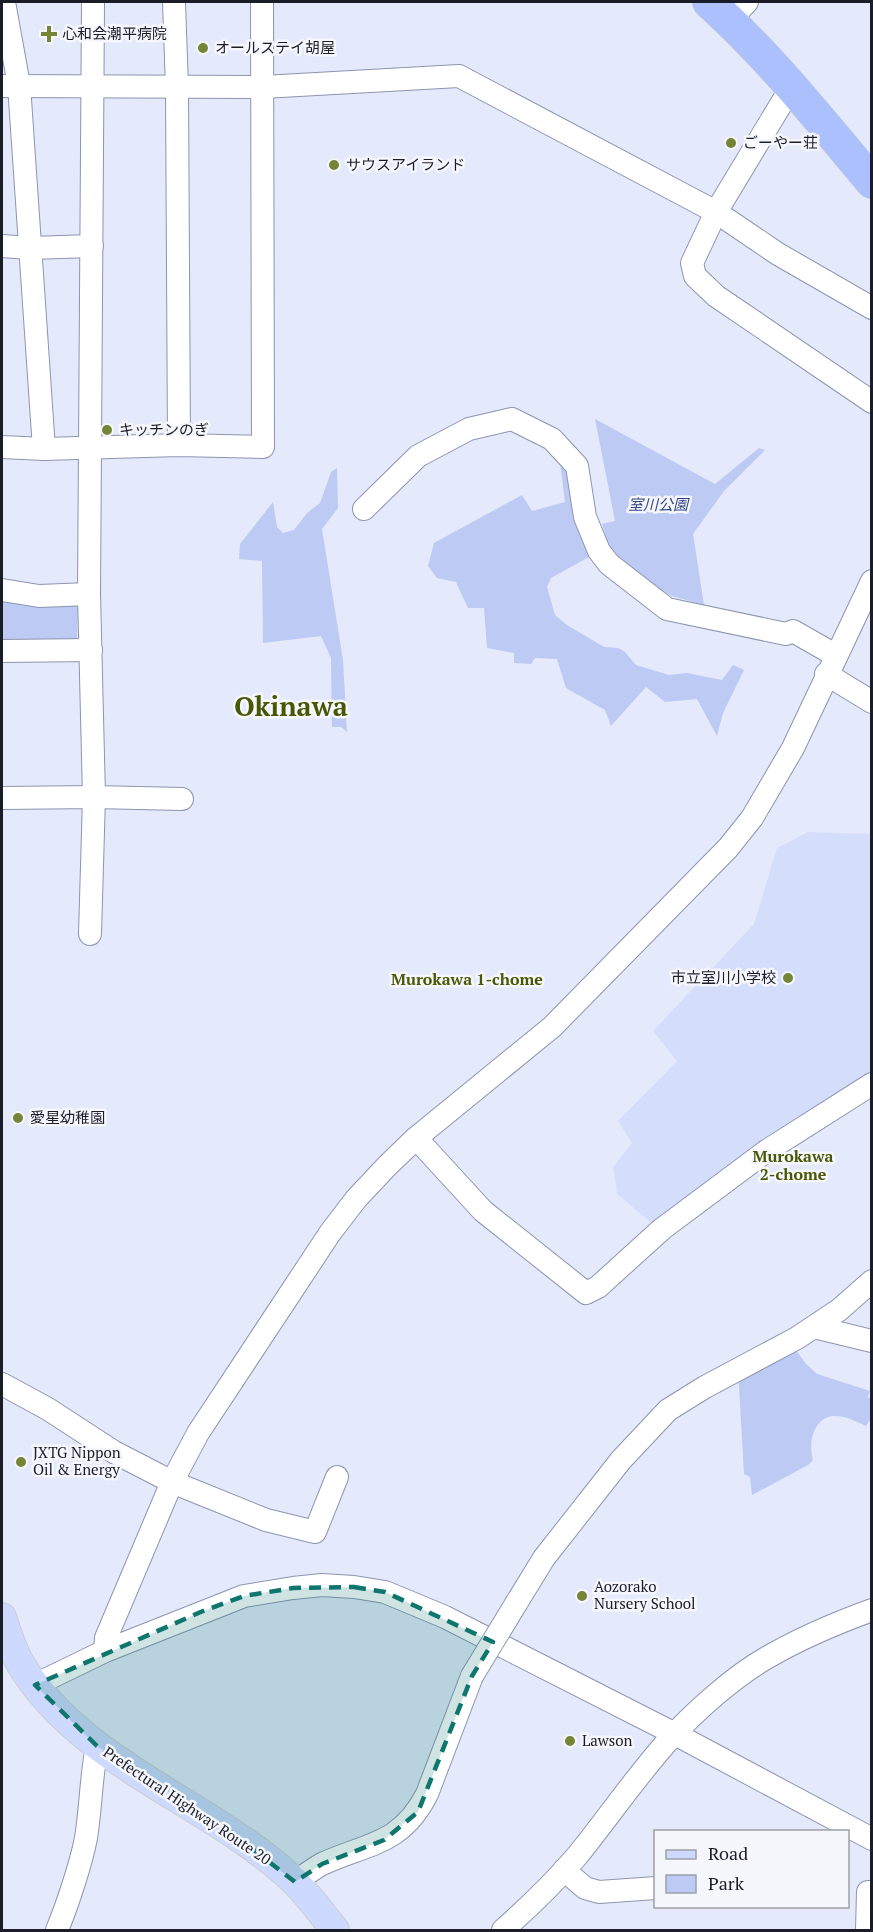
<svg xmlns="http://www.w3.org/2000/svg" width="873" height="1932" font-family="'PT Serif','Noto Sans JP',serif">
	<rect width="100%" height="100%" fill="#e4eafb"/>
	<!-- built -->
	<polygon fill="#d4defb" points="808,832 871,834 871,1080 759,1150 715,1174 655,1226 617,1194 613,1167 632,1143 618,1121 677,1061 653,1031 754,924 777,848"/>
	<!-- green -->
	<g fill="#bccaf4">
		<polygon points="595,419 715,484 759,448 765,450 724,491 693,534 704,605 672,596 644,581 610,550 602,524 615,521"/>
		<polygon points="559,454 572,466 596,553 551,578 547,587 555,615 567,625 604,647 618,648 624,651 636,665 669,675 687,673 722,680 733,665 744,670 723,713 717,736 697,699 665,702 646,687 611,726 605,710 566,688 557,659 535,658 531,664 514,663 514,653 487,648 484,608 468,608 456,582 437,578 428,566 434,543 522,495 532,511 565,502"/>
		<polygon points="337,468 338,508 322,529 343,660 347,732 341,727 332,727 331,658 321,636 263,643 262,561 239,559 240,544 273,502 277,527 283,533 294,530 307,513 320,503 331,472"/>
		<polygon points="2,595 71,601 78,608 77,638 72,646 2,645"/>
		<path d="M790,1342L806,1364L817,1374L870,1391L868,1397L871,1399V1418L866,1426C855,1421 845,1415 833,1416C813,1418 808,1444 813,1460L808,1465L752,1495L750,1477L744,1474L738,1369Z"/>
	</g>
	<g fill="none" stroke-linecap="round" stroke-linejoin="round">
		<defs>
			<g id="minor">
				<polyline points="4,2 19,85 44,449"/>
				<polyline points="174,2 177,88 179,445"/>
				<polyline points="730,20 747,2"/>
				<polyline points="2,86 263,87 459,76 716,212 778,254 872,308"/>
				<polyline points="792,86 716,212 692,263 695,276 716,296 872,402"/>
				<polyline points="2,246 30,248 92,246"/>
				<polyline points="2,447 44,449 179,445 263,447 262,2"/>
				<polyline points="364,509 418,456 469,429 512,419 552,439 577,466 585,517 599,551 609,564 667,609 786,634 793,631 835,655"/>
				<polyline points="2,590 39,596 89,594"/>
				<polyline points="2,651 91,650"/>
				<polyline points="826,674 872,702"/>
				<polyline points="2,798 94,797 182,799"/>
				<polyline points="90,934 94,797 89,594 93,2"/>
				<polyline points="416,1138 483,1211 586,1293 598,1287 662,1229 765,1152 872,1084"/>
				<polyline points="814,1327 872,1341"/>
				<polyline points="2,1384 48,1409 114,1452 172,1482 266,1520 315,1532 337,1477"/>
				<polyline points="517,1602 544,1558 621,1460 668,1410 705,1387 797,1338 839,1310 872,1281"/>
				<polyline points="105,1651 106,1638 172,1482 198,1433 330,1233 356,1199 387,1166 416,1138 552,1027 728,848 752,818 793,748 872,581"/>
				<polyline points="35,1685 105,1651 244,1596 293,1588 322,1585 354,1587 385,1592 445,1617 675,1734 872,1839"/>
				<polyline points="564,1870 585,1888 599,1892 656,1888"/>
				<path d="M295,1882C304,1876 313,1869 322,1864C368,1843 401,1845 427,1794L472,1676"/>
				<path d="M57,1930C67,1906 81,1864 86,1838C91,1807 91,1776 97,1746"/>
				<path d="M503,1930C529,1907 554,1883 577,1856C607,1819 635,1778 667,1742C694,1712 733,1677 768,1657C801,1638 836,1623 872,1610"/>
				<polyline points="867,1930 868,1892"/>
			</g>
			<path id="major" d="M2,1617C7,1633 12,1649 20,1663C81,1765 211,1802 294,1881C309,1896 322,1914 335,1930"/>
			<path id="highway" d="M709,2C769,56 820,120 872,182"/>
		</defs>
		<!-- minor casing -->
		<use href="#minor" stroke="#8c95b0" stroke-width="24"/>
		<!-- major casing -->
		<use href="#major" stroke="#cdcdcf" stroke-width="30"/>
		<!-- highway casing -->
		<use href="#highway" stroke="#cdcdcf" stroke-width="34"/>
		<!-- minor -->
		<use href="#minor" stroke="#fff" stroke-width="22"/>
		<!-- major -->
		<use href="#major" stroke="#cdd9fe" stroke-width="28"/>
		<!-- highway -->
		<use href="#highway" stroke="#acc0fe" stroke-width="33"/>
		<defs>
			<polyline id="minor-bridge" points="472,1676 517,1602"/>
		</defs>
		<!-- minor-bridge casing -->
		<use href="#minor-bridge" stroke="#8c95b0" stroke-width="24" stroke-linecap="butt"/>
		<!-- minor-bridge -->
		<use href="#minor-bridge" stroke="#fff" stroke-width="22"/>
	</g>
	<!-- marked area -->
	<path fill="#0f766e" fill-opacity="0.2" stroke="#0f766e" stroke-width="4.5" stroke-dasharray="12 8" stroke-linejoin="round" d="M354,1587L385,1592L493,1642L472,1676L418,1812L384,1840L322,1864L295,1882L232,1833L97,1746L35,1685L203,1611L244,1596L293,1588Z"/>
	<!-- markers -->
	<g fill="#748636" stroke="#f5f7fd" stroke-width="2">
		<path d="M46 25h6v6h6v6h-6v6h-6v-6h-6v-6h6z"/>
		<circle cx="203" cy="48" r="6"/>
		<circle cx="731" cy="143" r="6"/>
		<circle cx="334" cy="165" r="6"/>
		<circle cx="107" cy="430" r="6"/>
		<circle cx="788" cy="978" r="6"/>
		<circle cx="18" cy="1118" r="6"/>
		<circle cx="21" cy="1462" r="6"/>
		<circle cx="582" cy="1596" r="6"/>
		<circle cx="570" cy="1741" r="6"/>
	</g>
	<g text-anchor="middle" stroke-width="5" stroke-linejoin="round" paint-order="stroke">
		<!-- poi labels -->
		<g font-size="15" fill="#1a1d27" stroke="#f5f7fd" text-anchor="start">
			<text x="62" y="39">心和会潮平病院</text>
			<text x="215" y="53">オールステイ胡屋</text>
			<text x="743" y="148">ごーやー荘</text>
			<text x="346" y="170">サウスアイランド</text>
			<text x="119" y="435">キッチンのぎ</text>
			<text x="776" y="983" text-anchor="end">市立室川小学校</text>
			<text x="30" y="1123">愛星幼稚園</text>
			<text x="33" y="1458">JXTG Nippon<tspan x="33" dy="17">Oil &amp; Energy</tspan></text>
			<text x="594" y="1592">Aozorako<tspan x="594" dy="17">Nursery School</tspan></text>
			<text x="582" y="1746">Lawson</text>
		</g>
		<!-- park labels -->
		<g font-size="15" font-style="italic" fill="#354586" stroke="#f5f7fd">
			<text x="658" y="510">室川公園</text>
		</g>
		<!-- street labels -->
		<g font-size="15" fill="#1a1d27" stroke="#f5f7fd">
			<text transform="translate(187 1806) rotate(34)" y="5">Prefectural Highway Route 20</text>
		</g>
		<!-- neighbourhood labels -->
		<g font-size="16" font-weight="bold" fill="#485704" stroke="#f5f7fd">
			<text x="467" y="985">Murokawa 1-chome</text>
			<text x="793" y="1162">Murokawa<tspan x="793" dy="18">2-chome</tspan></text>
		</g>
		<!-- town labels -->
		<g font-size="27" font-weight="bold" fill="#485704" stroke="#f5f7fd">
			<text x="291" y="716">Okinawa</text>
		</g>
	</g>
	<!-- border -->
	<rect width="873" height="1932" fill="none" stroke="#1a1d27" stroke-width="6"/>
	<!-- legend -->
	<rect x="654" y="1830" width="195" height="78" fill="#f5f7fd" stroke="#9da0a7" stroke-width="1.5"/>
	<rect x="666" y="1850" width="30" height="9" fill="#cdd9fe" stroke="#9da0a7" stroke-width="1.5"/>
	<text x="708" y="1860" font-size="18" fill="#1a1d27">Road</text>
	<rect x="666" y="1875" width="30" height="18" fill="#bccaf4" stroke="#9da0a7" stroke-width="1.5"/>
	<text x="708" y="1890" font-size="18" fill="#1a1d27">Park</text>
</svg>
